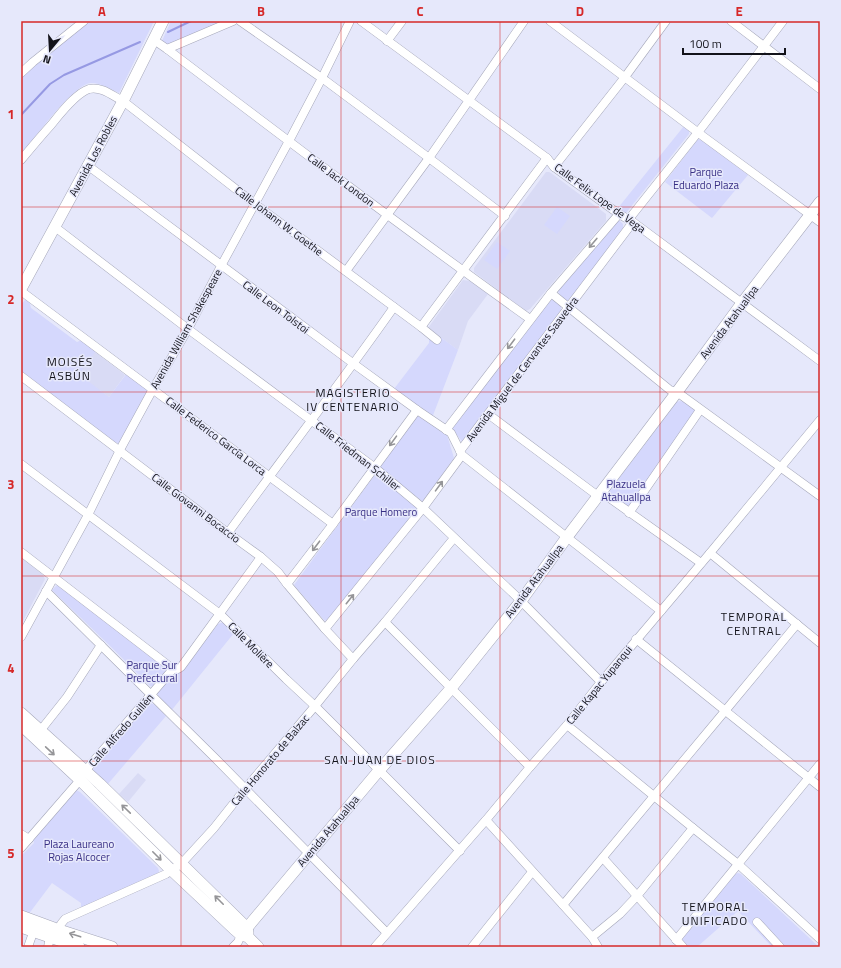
<svg xmlns="http://www.w3.org/2000/svg" width="841" height="968" font-family="'Titillium Web',sans-serif">
	<rect width="100%" height="100%" fill="#e6e8fb"/>
	<!-- built -->
	<g fill="#d9dbf5">
		<polygon points="546,172 549,172 551,173 606,214 606,221 530,309 526,311 474,272 474,268"/>
		<polygon points="463,280 470,281 488,294 468,321 458,350 428,328"/>
		<polygon points="95,352 125,375 109,397 78,374"/>
		<polygon points="21,557 43,575 45,579 21,625"/>
		<polygon points="138,773 146,780 128,802 119,794"/>
	</g>
	<!-- green -->
	<g fill="#d5d8fd">
		<path d="M91,21H154L119,93C111,89 99,82 90,83C71,87 34,139 21,155V77L38,61Z"/>
		<polygon points="171,21 223,21 164,46 161,43"/>
		<polygon points="684,126 689,131 689,134 626,213 618,208"/>
		<polygon points="698,139 703,141 748,175 712,218 665,182"/>
		<polygon points="557,207 570,216 557,234 544,225"/>
		<path d="M617,221H620L623,224V228L570,302C564,300 560,297 558,291Z"/>
		<polygon points="497,242 510,251 497,269 484,260"/>
		<polygon points="25,300 29,300 31,308 77,342 82,340 96,351 79,374 109,397 127,373 148,389 148,392 121,442 118,443 114,442 21,371 21,305"/>
		<polygon points="548,300 553,300 561,306 561,312 463,443 452,428"/>
		<polygon points="428,328 458,350 432,418 394,389 429,343 429,339 424,334"/>
		<polygon points="680,401 684,402 697,411 630,509 609,493 609,490 643,447 675,404 676,402"/>
		<polygon points="419,416 447,435 454,458 424,500 422,501 381,469 381,465 416,417"/>
		<polygon points="378,475 418,507 418,509 327,621 324,620 294,585 374,476"/>
		<polygon points="57,585 59,586 166,668 166,672 155,685 153,686 150,686 108,644 52,590"/>
		<polygon points="221,623 224,623 234,633 171,711 158,696 158,691 175,673 185,668 218,624"/>
		<path d="M146,703C156,702 160,710 166,716L107,785L93,772L94,766Z"/>
		<polygon points="76,790 80,792 158,868 159,871 158,873 81,908 81,903 52,883 28,915 21,913 21,856 34,843 33,839"/>
		<polygon points="738,873 741,874 743,876 819,947 772,947 738,911 697,947 688,947 684,943 682,939 733,876 735,874"/>
	</g>
	<g fill="none" stroke-linecap="round" stroke-linejoin="round">
		<!-- stream -->
		<g stroke="#9699e3" stroke-width="2">
			<polyline points="168,32 191,21"/>
			<polyline points="21,115 50,84 64,75 140,42"/>
		</g>
		<defs>
			<g id="street">
				<polyline points="240,21 326,81 429,158 505,216"/>
				<polyline points="361,21 547,158 554,167 561,172 619,214 633,222 820,361"/>
				<polyline points="550,21 704,137 820,222"/>
				<polyline points="731,21 820,89"/>
				<path d="M154,40L167,49C287,140 407,231 530,319"/>
				<polyline points="387,41 402,21"/>
				<polyline points="167,49 233,21"/>
				<polyline points="21,73 33,62 84,21"/>
				<path d="M21,160C31,148 41,136 51,125C60,114 76,93 89,89C101,86 113,96 123,101L255,204L421,327L437,340"/>
				<polyline points="87,165 354,364 417,410 451,433 462,455 661,611"/>
				<polyline points="554,167 625,77 666,21"/>
				<polyline points="629,219 703,126 783,21"/>
				<polyline points="55,227 188,329 374,467 423,508 517,597 601,682"/>
				<polyline points="346,271 429,158 524,21"/>
				<polyline points="21,291 333,524"/>
				<polyline points="551,293 670,390 677,392 820,496"/>
				<polyline points="421,327 547,158"/>
				<polyline points="21,376 228,533 261,557 278,572 287,584 325,629 353,659"/>
				<polyline points="488,414 598,496"/>
				<polyline points="446,430 551,293 619,214"/>
				<polyline points="460,451 633,222"/>
				<polyline points="21,464 220,614 286,679 315,706 460,851"/>
				<polyline points="601,492 701,563"/>
				<polyline points="629,513 700,410"/>
				<path d="M228,533C283,457 340,384 394,307"/>
				<polyline points="21,552 173,669"/>
				<polyline points="710,553 820,643"/>
				<polyline points="287,584 333,524 417,410"/>
				<polyline points="46,591 216,759 387,933"/>
				<polyline points="385,622 530,767"/>
				<polyline points="325,629 423,508 462,455"/>
				<polyline points="21,637 88,515 122,446 153,389 188,329 221,266 289,141 322,78 350,21"/>
				<polyline points="636,639 820,787"/>
				<polyline points="567,725 693,828 738,864 820,939"/>
				<polyline points="40,731 67,697 101,645"/>
				<polyline points="486,820 592,937 598,947"/>
				<polyline points="21,834 29,839"/>
				<polyline points="21,848 80,780 85,771 173,669 178,669 181,667 261,557"/>
				<polyline points="603,858 683,947"/>
				<polyline points="563,905 725,711 797,624"/>
				<polyline points="757,922 780,947"/>
				<polyline points="58,933 61,924 65,919 166,874 182,863 214,828 245,789 315,706 353,659 385,622 454,538"/>
				<polyline points="592,937 620,914 637,896 693,828"/>
				<polyline points="676,940 820,764"/>
				<polyline points="28,947 35,927"/>
				<polyline points="48,947 50,937"/>
				<polyline points="233,947 238,942 241,935"/>
				<polyline points="375,947 486,820 530,767 567,725 601,682 710,553 820,420"/>
				<polyline points="472,947 532,872"/>
			</g>
			<g id="secondary">
				<polyline points="21,289 123,101 163,21"/>
				<polyline points="21,713 100,784 241,922 247,928 248,933"/>
				<polyline points="21,725 80,780 167,866 234,929 241,935 248,937 258,947"/>
				<polyline points="21,916 59,930 112,947"/>
				<polyline points="21,927 79,947"/>
				<polyline points="241,935 376,774 448,692 521,601 567,537 677,392 742,303 820,202"/>
			</g>
		</defs>
		<!-- street casing -->
		<use href="#street" stroke="#a5a7b9" stroke-width="9"/>
		<!-- secondary casing -->
		<use href="#secondary" stroke="#a5a7b9" stroke-width="12"/>
		<!-- street -->
		<use href="#street" stroke="#fff" stroke-width="8"/>
		<!-- secondary -->
		<use href="#secondary" stroke="#fff" stroke-width="11"/>
	</g>
	<!-- one-way arrows -->
	<defs><path id="oneway-shaft" d="M-6 0H5M1.5-3L5.5 0L1.5 3" fill="none" stroke-width="1.6" stroke-linecap="round" stroke-linejoin="round"/></defs>
	<g stroke="#959598">
		<use href="#oneway-shaft" transform="translate(593 243) rotate(130)"/>
		<use href="#oneway-shaft" transform="translate(511 344) rotate(127)"/>
		<use href="#oneway-shaft" transform="translate(393 441) rotate(126)"/>
		<use href="#oneway-shaft" transform="translate(439 486) rotate(-54)"/>
		<use href="#oneway-shaft" transform="translate(316 546) rotate(127)"/>
		<use href="#oneway-shaft" transform="translate(350 599) rotate(-51)"/>
		<use href="#oneway-shaft" transform="translate(50 751) rotate(43)"/>
		<use href="#oneway-shaft" transform="translate(126 809) rotate(-136)"/>
		<use href="#oneway-shaft" transform="translate(157 856) rotate(45)"/>
		<use href="#oneway-shaft" transform="translate(219 900) rotate(-135)"/>
		<use href="#oneway-shaft" transform="translate(75 935) rotate(-162)"/>
	</g>
	<!-- grid -->
	<path fill="none" stroke="#d62828" stroke-width="1" stroke-opacity="0.55" d="M181,21V947M341,21V947M500,21V947M660,21V947M21,207H820M21,392H820M21,576H820M21,761H820"/>
	<g text-anchor="middle" stroke-width="3" stroke-linejoin="round" paint-order="stroke">
		<!-- street labels -->
		<g font-size="11" fill="#13131a" stroke="#e6e8fb">
			<text transform="translate(93 156) rotate(-62)" y="4">Avenida Los Robles</text>
			<text transform="translate(341 180) rotate(37)" y="4">Calle Jack London</text>
			<text transform="translate(600 198) rotate(36)" y="4">Calle Felix Lope de Vega</text>
			<text transform="translate(279 221) rotate(37)" y="4">Calle Johann W. Goethe</text>
			<text transform="translate(276 307) rotate(37)" y="4">Calle Leon Tolstoi</text>
			<text transform="translate(729 322) rotate(-53)" y="4">Avenida Atahuallpa</text>
			<text transform="translate(186 329) rotate(-61)" y="4">Avenida William Shakespeare</text>
			<text transform="translate(522 369) rotate(-53)" y="4">Avenida Miguel de Cervantes Saavedra</text>
			<text transform="translate(216 436) rotate(37)" y="4">Calle Federico García Lorca</text>
			<text transform="translate(358 456) rotate(38)" y="4">Calle Friedman Schiller</text>
			<text transform="translate(196 508) rotate(37)" y="4">Calle Giovanni Bocaccio</text>
			<text transform="translate(534 581) rotate(-53)" y="4">Avenida Atahuallpa</text>
			<text transform="translate(251 645) rotate(45)" y="4">Calle Molière</text>
			<text transform="translate(599 685) rotate(-51)" y="4">Calle Kapac Yupanqui</text>
			<text transform="translate(121 730) rotate(-49)" y="4">Calle Alfredo Guillén</text>
			<text transform="translate(270 760) rotate(-50)" y="4">Calle Honorato de Balzac</text>
			<text transform="translate(328 831) rotate(-50)" y="4">Avenida Atahuallpa</text>
		</g>
		<!-- park labels -->
		<g font-size="11" fill="#382f85" stroke="#e6e8fb">
			<text x="706" y="176">Parque<tspan x="706" dy="13">Eduardo Plaza</tspan></text>
			<text x="626" y="488">Plazuela<tspan x="626" dy="13">Atahuallpa</tspan></text>
			<text x="381" y="516">Parque Homero</text>
			<text x="152" y="669">Parque Sur<tspan x="152" dy="13">Prefectural</tspan></text>
			<text x="79" y="848">Plaza Laureano<tspan x="79" dy="13">Rojas Alcocer</tspan></text>
		</g>
		<!-- neighbourhood labels -->
		<g font-size="12" letter-spacing="1" fill="#13131a" stroke="#e6e8fb">
			<text x="70" y="366">MOISÉS<tspan x="70" dy="14">ASBÚN</tspan></text>
			<text x="353" y="397">MAGISTERIO<tspan x="353" dy="14">IV CENTENARIO</tspan></text>
			<text x="754" y="621">TEMPORAL<tspan x="754" dy="14">CENTRAL</tspan></text>
			<text x="380" y="764">SAN JUAN DE DIOS</text>
			<text x="715" y="911">TEMPORAL<tspan x="715" dy="14">UNIFICADO</tspan></text>
		</g>
	</g>
	<!-- border -->
	<rect width="841" height="968" fill="none" stroke="#e6e8fb" stroke-width="44"/>
	<!-- north arrow -->
	<g transform="translate(50 50) rotate(198)" stroke="#e6e8fb" stroke-width="3" paint-order="stroke">
	<path d="M0-3L7 15L0 10L-7 15Z" fill="#13131a"/>
	<text y="-6" font-size="11" font-weight="bold" text-anchor="middle" fill="#13131a">N</text>
	</g>
	<!-- scale -->
	<path d="M683 48v6h102v-6" fill="none" stroke="#13131a" stroke-width="2"/>
	<text x="689" y="48" font-size="12" fill="#13131a" stroke="#e6e8fb" stroke-width="3" paint-order="stroke">100 m</text>
	<rect x="22" y="22" width="797" height="924" fill="none" stroke="#d62828" stroke-width="1.5"/>
	<g font-size="13" text-anchor="middle" font-weight="bold" fill="#d62828">
		<text x="102" y="16">A</text>
		<text x="261" y="16">B</text>
		<text x="420" y="16">C</text>
		<text x="580" y="16">D</text>
		<text x="739" y="16">E</text>
		<text x="11" y="119">1</text>
		<text x="11" y="304">2</text>
		<text x="11" y="489">3</text>
		<text x="11" y="673">4</text>
		<text x="11" y="858">5</text>
	</g>
</svg>
